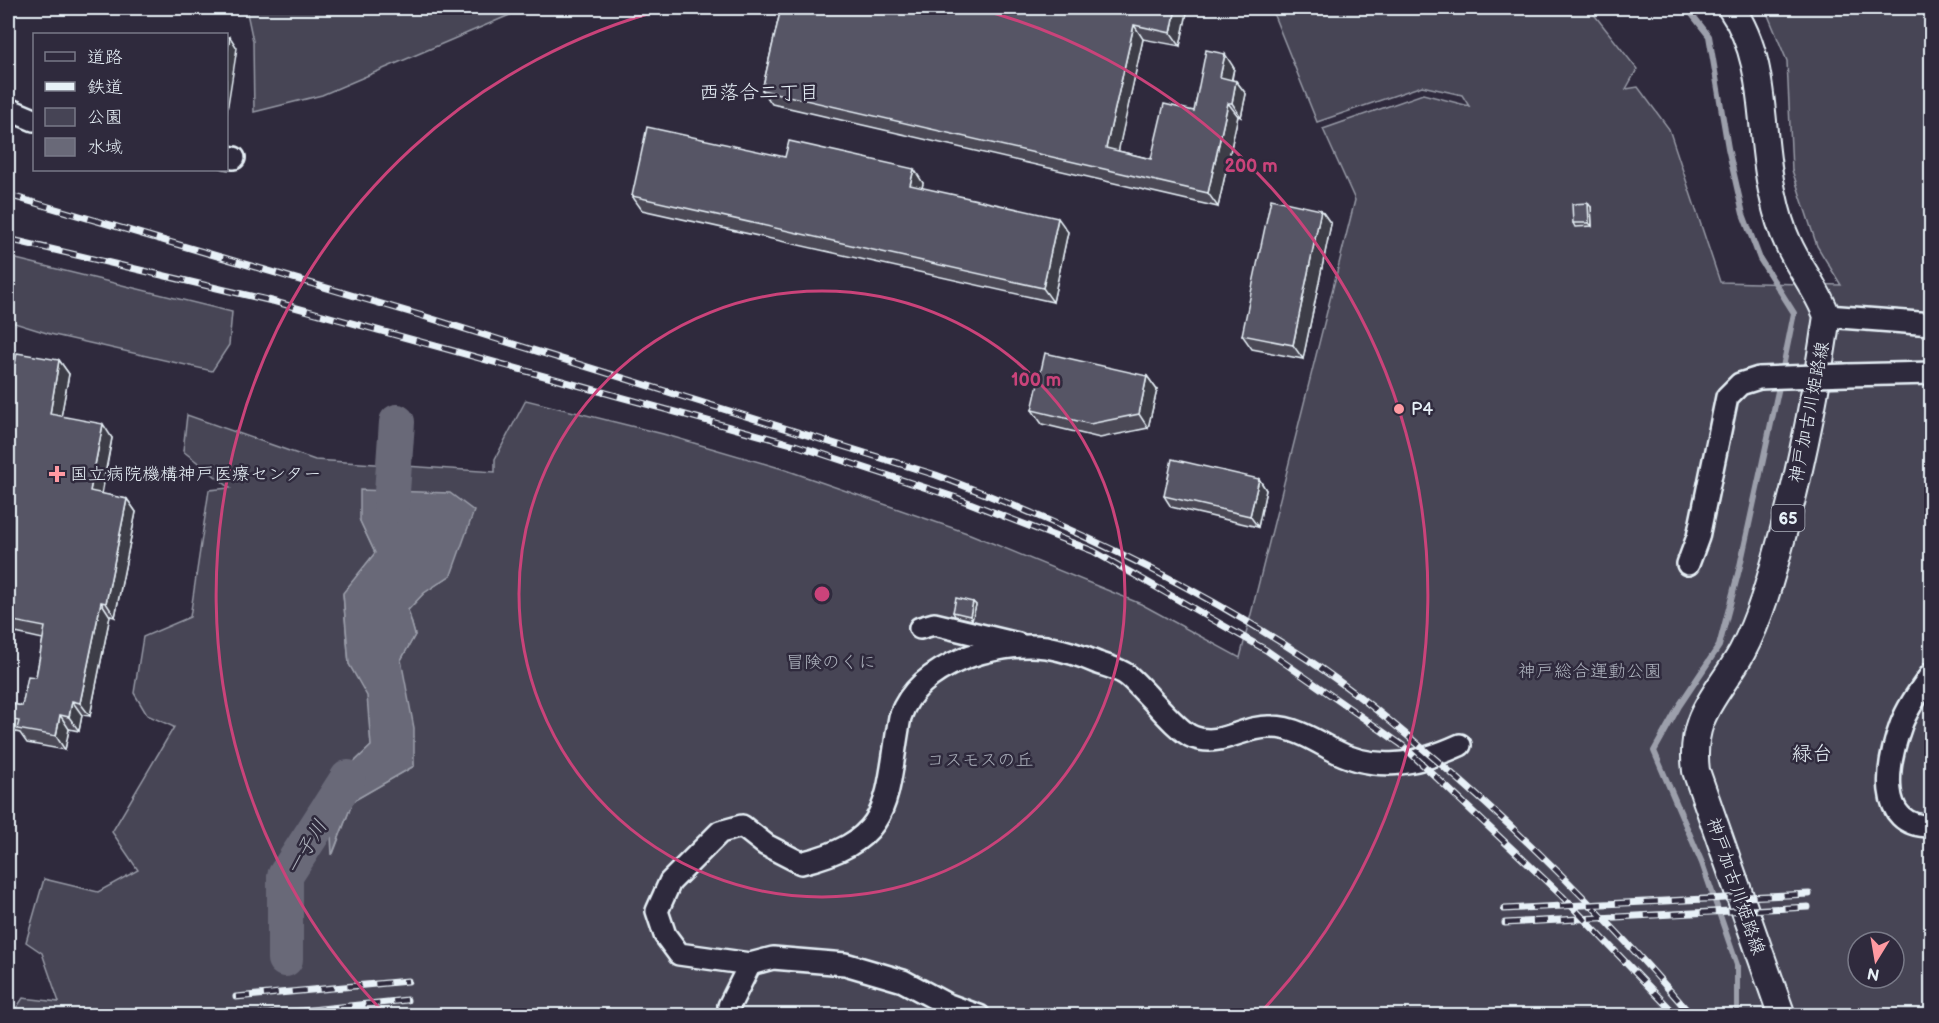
<svg xmlns="http://www.w3.org/2000/svg" width="1939" height="1023" font-family="'Balsamiq Sans','Klee One',sans-serif">
	<rect width="100%" height="100%" fill="#2f2a3d"/>
	<filter id="ink" filterUnits="userSpaceOnUse"><feTurbulence type="fractalNoise" baseFrequency=".0167" numOctaves="2"/><feDisplacementMap in="SourceGraphic" scale="12" xChannelSelector="R" yChannelSelector="G"/><feConvolveMatrix kernelMatrix="1 2 1 2 8 2 1 2 1" color-interpolation-filters="sRGB"/></filter>
	<g filter="url(#ink)">
		<!-- green -->
		<g fill="#464455" stroke="#979aa6" stroke-width="1.5" fill-rule="evenodd">
			<polygon points="246,8 526,8 322,95 254,112 253,41"/>
			<path d="M1271,8H1589L1637,69L1626,89L1638,87L1669,129L1720,282L1841,285L1817,246L1792,170L1787,61L1765,8H1931V1015L11,1016L23,998L59,1002L42,953L26,942L44,879L98,892L138,870L112,832L174,727L147,715L134,693L143,637L190,617L209,490L230,488L183,451L187,415L315,460L495,472V459L526,400L663,434L783,469L970,534L1141,604L1240,658L1355,200L1323,129L1423,94L1469,106L1462,95L1422,86L1317,122ZM360,521L451,575L424,593L408,610L415,635L401,660L414,766L353,801L333,854L350,766L371,746L368,696L349,664L343,594L375,553ZM1858,942H1894V978H1858Z"/>
			<polygon points="8,257 232,312 229,345 212,371 50,334 8,321"/>
		</g>
		<!-- water -->
		<polygon fill="#696978" stroke="#9c9fab" stroke-width="1.5" points="360,490 450,493 474,511 451,575 424,593 408,610 415,635 401,660 414,728 414,766 353,801 332,855 329,797 350,766 371,746 367,696 349,664 343,593 375,553 360,521"/>
		<g fill="none" stroke-linecap="round" stroke-linejoin="round">
			<!-- stream -->
			<g stroke="#9c9fab" stroke-width="6">
				<polyline points="1687,8 1709,36 1728,148 1743,214 1760,259 1794,313 1782,372"/>
				<polyline points="1737,1016 1737,965 1702,863 1654,751 1679,706 1719,646 1740,566 1780,382"/>
			</g>
			<!-- river -->
			<g stroke="#696978" stroke-width="36">
				<polyline points="391,506 397,422"/>
				<polyline points="285,959 285,876 348,778"/>
			</g>
			<defs>
				<g id="minor">
					<polyline points="8,109 34,120"/>
					<polyline points="226,157 234,158"/>
					<polyline points="1827,316 1932,324"/>
					<polyline points="1847,375 1932,373"/>
					<polyline points="1688,564 1698,537 1727,397 1740,384 1759,378"/>
					<polyline points="920,628 934,624 1018,644"/>
					<path d="M1932,673C1921,689 1908,706 1901,725C1888,761 1874,828 1932,826"/>
					<polyline points="729,1006 750,964"/>
					<path d="M979,1016L946,1004L903,981L845,964L773,958L750,964L679,954L665,935L657,911L670,882L720,832L742,826L766,845L801,863C896,840 885,798 900,717C918,664 995,641 1046,647C1063,650 1082,656 1098,663C1107,666 1119,669 1127,675C1143,687 1176,731 1193,737C1221,748 1244,725 1272,727C1293,727 1313,739 1331,749C1375,773 1416,765 1460,745"/>
				</g>
				<path id="major" d="M1731,8C1769,62 1758,133 1773,195C1776,210 1781,228 1788,243C1799,268 1817,289 1827,316C1816,392 1801,470 1780,544C1770,581 1760,618 1742,652C1717,697 1689,715 1696,771L1782,1016"/>
			</defs>
			<!-- minor casing -->
			<use href="#minor" stroke="#e8f1f8" stroke-width="26"/>
			<!-- major casing -->
			<use href="#major" stroke="#e8f1f8" stroke-width="30"/>
			<!-- minor -->
			<use href="#minor" stroke="#2f2a3d" stroke-width="21"/>
			<!-- major -->
			<use href="#major" stroke="#2f2a3d" stroke-width="26"/>
			<defs>
				<g id="rail">
					<path d="M8,195L423,316L936,475C1065,523 1189,582 1304,657C1350,687 1393,723 1435,759C1527,837 1613,924 1692,1016"/>
					<polyline points="8,239 272,301 795,445 957,498 1093,551 1266,650 1402,745 1562,896 1677,1016"/>
					<polyline points="1504,909 1809,894"/>
					<polyline points="1505,923 1808,907"/>
					<polyline points="236,997 408,981"/>
					<polyline points="254,1016 407,1000"/>
				</g>
			</defs>
			<!-- rail casing -->
			<use href="#rail" stroke="#e8f1f8" stroke-width="7"/>
			<!-- rail -->
			<use href="#rail" stroke="#2f2a3d" stroke-width="4.5" stroke-dasharray="14" stroke-linecap="butt"/>
			<defs>
				<polyline id="minor-bridge" points="1759,378 1847,375"/>
			</defs>
			<!-- minor-bridge casing -->
			<use href="#minor-bridge" stroke="#e8f1f8" stroke-width="26" stroke-linecap="butt"/>
			<!-- minor-bridge -->
			<use href="#minor-bridge" stroke="#2f2a3d" stroke-width="21"/>
		</g>
		<!-- wall -->
		<g fill="#4b4957" stroke="#e8f1f8" stroke-width="1.5">
			<polygon points="781,8 1188,8 1180,46 1143,39 1118,151 1151,159 1194,111 1234,68 1232,80 1236,81 1246,94 1241,117 1238,116 1218,207 772,104 762,90"/>
			<polygon points="785,157 923,183 922,188 1068,232 1053,302 642,210 632,196"/>
			<polygon points="1591,207 1592,226 1575,227 1573,223"/>
			<polygon points="1321,210 1331,224 1303,359 1252,349 1242,335"/>
			<polygon points="59,360 69,374 61,416 112,438 102,494 127,499 136,512 115,617 110,616 90,716 82,715 79,731 69,729 65,750 27,743 20,733 8,730 8,703 22,706 36,677 43,639 11,632 8,649 8,362 15,364"/>
			<polygon points="1147,376 1157,390 1148,428 1100,438 1042,424 1032,410"/>
			<polygon points="1259,479 1266,490 1258,527 1171,507 1164,496"/>
			<polygon points="973,602 976,605 972,620 955,616 953,612"/>
		</g>
		<!-- shaded-wall -->
		<g fill="#3d3c47" stroke="#e8f1f8" stroke-width="1.5">
			<polygon points="1176,8 1188,8 1180,46 1171,33"/>
			<polygon points="1134,25 1143,39 1116,162 1106,148"/>
			<polygon points="230,37 237,48 226,117 226,58"/>
			<polygon points="1225,54 1234,68 1229,91 1220,77"/>
			<polygon points="1236,81 1246,94 1241,117 1232,103"/>
			<polygon points="1228,103 1238,116 1218,207 1208,193"/>
			<polygon points="914,169 923,183 920,199 910,185"/>
			<polygon points="1588,203 1591,207 1592,226 1589,223"/>
			<polygon points="1321,210 1331,224 1303,359 1293,345"/>
			<polygon points="1058,218 1068,232 1053,302 1043,288"/>
			<polygon points="59,360 69,374 59,428 50,414"/>
			<polygon points="1147,376 1157,390 1148,428 1139,414"/>
			<polygon points="103,424 112,438 99,505 90,491"/>
			<polygon points="1259,479 1266,490 1258,527 1250,516"/>
			<polygon points="127,499 136,512 115,617 106,603"/>
			<polygon points="101,602 110,616 90,716 80,703"/>
			<polygon points="973,602 976,605 972,620 970,616"/>
			<polygon points="8,628 11,632 8,649"/>
			<polygon points="72,701 82,715 79,731 69,717"/>
			<polygon points="60,715 69,729 65,750 56,736"/>
		</g>
		<!-- building -->
		<g fill="#575565" stroke="#e8f1f8" stroke-width="1.5">
			<polygon points="781,8 1176,8 1171,33 1134,25 1106,148 1151,159 1164,104 1194,111 1206,50 1225,54 1220,77 1236,81 1232,103 1228,103 1208,193 762,90"/>
			<polygon points="226,37 230,37 226,58"/>
			<polygon points="647,127 785,157 789,141 914,169 910,185 1058,218 1043,288 632,196"/>
			<polygon points="1271,199 1321,210 1293,345 1242,335"/>
			<polygon points="1588,203 1589,223 1573,223 1572,204"/>
			<polygon points="17,353 59,360 50,414 103,424 90,491 127,499 106,603 101,602 80,703 72,701 69,717 60,715 56,736 17,729 19,721 8,719 8,703 22,706 28,676 36,677 45,627 8,620 8,362 15,364"/>
			<polygon points="1045,353 1147,376 1139,414 1090,424 1032,410"/>
			<polygon points="1172,459 1259,479 1250,516 1164,496"/>
			<polygon points="956,598 973,602 970,616 953,612"/>
		</g>
	</g>
	<!-- distance rings -->
	<g fill="none" stroke="#ca437a" stroke-width="3">
		<circle cx="822" cy="594" r="303"/>
		<path d="M386 1015A606 606 0 0 1 665 9M979 9A606 606 0 0 1 1258 1015"/>
	</g>
	<!-- markers -->
	<g fill="#ff9aa2" stroke="#2f2a3d" stroke-width="2">
		<circle cx="1399" cy="409" r="6"/>
		<path d="M54 465h6v6h6v6h-6v6h-6v-6h-6v-6h6z"/>
	</g>
	<g text-anchor="middle" stroke-width="5" stroke-linejoin="round" paint-order="stroke">
		<!-- shield labels -->
		<rect fill="#2f2a3d" stroke="#b0b5c0" stroke-width="1.5" x="1771.5" y="505" width="33" height="26" rx="4.5"/>
		<g font-size="16" font-weight="bold" fill="#e8f1f8">
			<text x="1788" y="524">65</text>
		</g>
		<!-- poi labels -->
		<g font-size="18" fill="#e8f1f8" stroke="#2f2a3d" text-anchor="start">
			<text x="1411" y="415">P4</text>
			<text x="70" y="480">国立病院機構神戸医療センター</text>
		</g>
		<!-- street labels -->
		<g font-size="18" fill="#e8f1f8" stroke="#2f2a3d">
			<text transform="translate(1809 412) rotate(-79)" y="6">神戸加古川姫路線</text>
			<text transform="translate(1736 886) rotate(71)" y="6">神戸加古川姫路線</text>
		</g>
		<!-- park labels -->
		<g font-size="18" fill="#afb4bf" stroke="#2f2a3d">
			<text x="831" y="668">冒険のくに</text>
			<text x="1590" y="677">神戸総合運動公園</text>
			<text x="980" y="766">コスモスの丘</text>
		</g>
		<!-- neighbourhood labels -->
		<g font-size="20" fill="#e8f1f8" stroke="#2f2a3d">
			<text x="759" y="99">西落合二丁目</text>
			<text x="1812" y="760">緑台</text>
		</g>
		<!-- water labels -->
		<g font-size="20" font-style="italic" fill="#afb4be" stroke="#2f2a3d">
			<text transform="translate(306 847) rotate(-59)" y="7">一子川</text>
		</g>
	</g>
	<circle cx="822" cy="594" r="9" fill="#ca437a" stroke="#2f2a3d" stroke-width="3"/>
	<g font-size="18" text-anchor="middle" font-weight="bold" fill="#ca437a" stroke="#2f2a3d" stroke-width="5" stroke-linejoin="round" paint-order="stroke">
		<text x="1251" y="172">200 m</text>
		<text x="1036" y="386">100 m</text>
	</g>
	<!-- margin -->
	<rect width="1939" height="1023" fill="none" stroke="#2f2a3d" stroke-width="30"/>
	<rect x="15" y="15" width="1909" height="993" fill="none" stroke="#e8f1f8" stroke-width="2" filter="url(#ink)"/>
	<!-- legend -->
	<rect x="33" y="33" width="195" height="138" fill="#2f2a3d" stroke="#797a88" stroke-width="1.5"/>
	<rect x="45" y="52" width="30" height="9" fill="#2f2a3d" stroke="#797a88" stroke-width="1.5"/>
	<text x="87" y="63" font-size="18" fill="#e8f1f8">道路</text>
	<rect x="45" y="82" width="30" height="9" fill="#e8f1f8" stroke="#797a88" stroke-width="1.5"/>
	<text x="87" y="93" font-size="18" fill="#e8f1f8">鉄道</text>
	<rect x="45" y="108" width="30" height="18" fill="#464455" stroke="#797a88" stroke-width="1.5"/>
	<text x="87" y="123" font-size="18" fill="#e8f1f8">公園</text>
	<rect x="45" y="138" width="30" height="18" fill="#696978" stroke="#797a88" stroke-width="1.5"/>
	<text x="87" y="153" font-size="18" fill="#e8f1f8">水域</text>
	<!-- north arrow -->
	<g transform="translate(1876 960) rotate(191)"><circle r="28" fill="#2f2a3d" stroke="#797a88" stroke-width="1.5"/>
	<path d="M0-4.5L10 22L0 15L-10 22Z" fill="#ff9aa2"/>
	<text y="-9" font-size="16" font-weight="bold" text-anchor="middle" fill="#e8f1f8">N</text>
	</g>
</svg>
